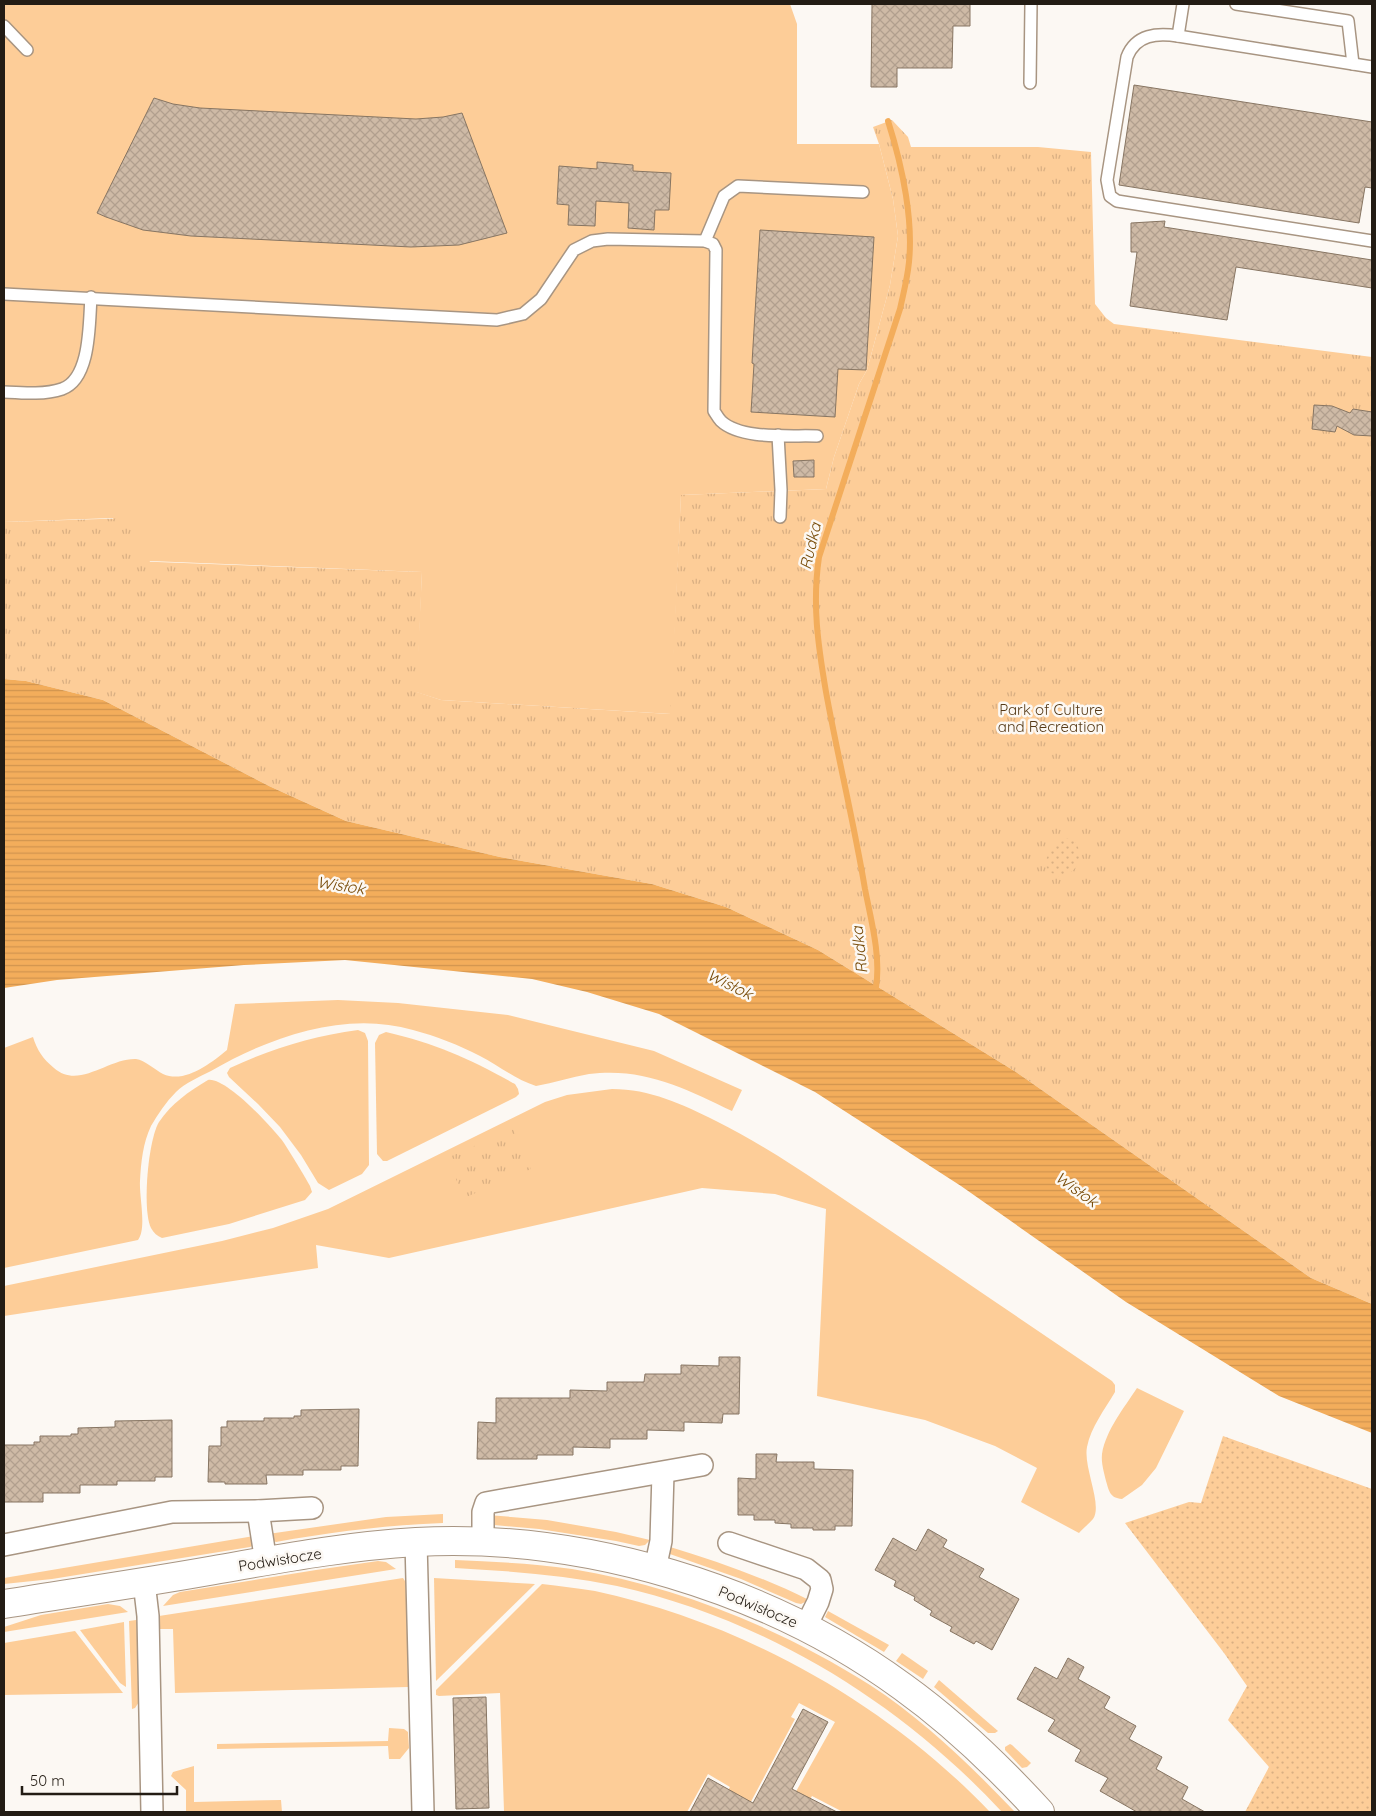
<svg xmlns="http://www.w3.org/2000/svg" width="1376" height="1816" font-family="Quicksand,sans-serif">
	<defs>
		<pattern id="park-tufts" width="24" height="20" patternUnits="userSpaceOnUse" patternTransform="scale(1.25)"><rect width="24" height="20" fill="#fdcd98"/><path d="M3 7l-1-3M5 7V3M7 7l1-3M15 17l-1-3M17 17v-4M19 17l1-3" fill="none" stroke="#d9af82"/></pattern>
		<pattern id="garden-dots" width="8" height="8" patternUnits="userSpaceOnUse" patternTransform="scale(1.25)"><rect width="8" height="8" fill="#fdcd98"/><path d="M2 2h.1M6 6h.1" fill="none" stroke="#d9af82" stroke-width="1.8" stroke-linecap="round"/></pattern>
		<pattern id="water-rules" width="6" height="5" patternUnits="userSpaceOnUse" patternTransform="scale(1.25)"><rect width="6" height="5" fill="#f3ad5b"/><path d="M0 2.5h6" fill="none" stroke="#d0944e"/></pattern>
		<pattern id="building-cross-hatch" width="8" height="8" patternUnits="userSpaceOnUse" patternTransform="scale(1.25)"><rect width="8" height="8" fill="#cebaa6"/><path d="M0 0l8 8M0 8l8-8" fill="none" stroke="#b19f8e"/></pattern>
	</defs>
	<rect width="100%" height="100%" fill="#fcf8f3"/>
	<!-- grass -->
	<g fill="#fdcd98">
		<polygon points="4,4 790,4 797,24 797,144 879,144 893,199 898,236 890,285 867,370 859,384 834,457 826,489 681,495 671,714 441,700 416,692 422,572 150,561 134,599 113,518 4,522"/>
		<path d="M338,1000L398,1003L508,1015L654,1051L742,1090L732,1111C685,1088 643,1067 589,1074C571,1077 554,1083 536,1086C516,1080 498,1065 480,1056C459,1045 436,1036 413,1030C345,1010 270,1037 211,1071C199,1077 185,1083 176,1092C166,1102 158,1114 151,1126C143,1143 141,1162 140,1181C139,1196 147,1229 138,1240L4,1268V1048L33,1037C37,1050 43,1059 54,1068C79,1090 108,1058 136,1059C145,1060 155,1070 163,1074C185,1084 211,1063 227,1050L235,1004Z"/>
		<path d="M358,1030L365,1033L368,1041L369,1165L362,1174L329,1190L318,1183L301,1155L280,1127L258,1104L229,1077L227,1073L230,1068C271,1049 313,1036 358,1030Z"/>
		<path d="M386,1032C437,1044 470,1059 515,1084L518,1089L519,1094L516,1097L387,1161H383L377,1154L375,1043L379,1035Z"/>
		<path d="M208,1080C226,1077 273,1128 284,1143C293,1157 302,1172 310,1186L312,1192L305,1200L229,1224L162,1238C157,1236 154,1233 151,1228C142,1210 148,1140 159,1122C172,1103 188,1092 208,1080Z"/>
		<path d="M612,1089C650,1089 682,1104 716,1121C774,1150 828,1189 882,1225C959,1277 1035,1329 1112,1381L1115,1385V1392C1105,1409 1091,1427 1087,1447C1083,1467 1103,1505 1093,1519C1089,1524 1083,1528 1079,1533L1021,1502L1037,1468L995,1446L925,1420L817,1396L826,1209L775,1194L702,1188L389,1258L316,1245L318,1268L4,1316V1286L222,1241L273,1228L328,1209L545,1102L567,1095Z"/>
		<path d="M1137,1388L1184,1411L1156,1468L1142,1485L1122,1499C1110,1498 1109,1491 1106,1481C1104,1472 1101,1463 1102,1454C1106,1430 1124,1408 1137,1388Z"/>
		<path d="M443,1514V1523C387,1525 331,1532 276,1542L271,1540L268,1534L386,1517Z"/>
		<polygon points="488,1515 547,1520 616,1532 650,1540 645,1545 639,1546 616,1541 539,1529 494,1525 491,1523"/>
		<polygon points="254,1536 254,1545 250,1547 52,1579 4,1584 4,1578"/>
		<path d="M667,1546C716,1561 763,1577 809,1600L801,1604L796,1603L741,1579L667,1553Z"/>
		<path d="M455,1560C494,1562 533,1563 572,1569C677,1586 780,1628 870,1685C924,1720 971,1766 1015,1812H1002C900,1702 765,1619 617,1586C564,1575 509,1571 455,1568Z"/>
		<polygon points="378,1561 386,1562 396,1569 163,1606 173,1595 180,1592 316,1570"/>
		<polygon points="403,1578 407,1584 408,1687 175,1693 173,1629 159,1629 159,1616"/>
		<polygon points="434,1578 535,1584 436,1681"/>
		<path d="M542,1584C559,1586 577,1588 595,1591C743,1623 885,1702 990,1812H843L812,1796L803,1811L789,1804L835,1722L799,1703L791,1717L795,1719L746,1811L723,1799L730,1787L708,1774L687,1812L504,1811L500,1693L439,1696L436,1695V1690Z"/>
		<polygon points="108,1604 120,1606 128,1612 4,1632 4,1627 41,1615"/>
		<polygon points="828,1611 889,1645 884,1652 825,1617"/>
		<polygon points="136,1620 140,1631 139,1702 135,1708 132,1709 129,1621"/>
		<polygon points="124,1622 126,1687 120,1683 80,1630"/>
		<polygon points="75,1631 123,1693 4,1695 4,1643"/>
		<polygon points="902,1653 928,1671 923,1679 896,1661"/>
		<polygon points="939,1680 998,1731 995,1733 988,1733 934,1687"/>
		<polygon points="389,1728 404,1729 408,1732 409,1748 400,1759 389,1759 388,1746 217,1749 217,1744 388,1741"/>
		<polygon points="1010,1744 1012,1745 1031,1763 1027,1767 1022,1768 1005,1750 1005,1747"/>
		<polygon points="194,1766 194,1802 281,1800 282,1812 186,1812 186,1790 171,1776 173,1772"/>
	</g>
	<!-- park -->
	<g fill="url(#park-tufts)">
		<polygon points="892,120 908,137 911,147 1038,147 1091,152 1095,304 1106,318 1114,324 1372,357 1372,1304 1311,1278 1016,1072 818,950 726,907 652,884 500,857 346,821 269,786 103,700 26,681 4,679 4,522 132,518 131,561 422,572 417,692 441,700 670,714 681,495 826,489 834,457 859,384 867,370 890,285 898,236 893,199 879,144 873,127"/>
		<polygon points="513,1129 531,1169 464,1198 447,1158"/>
	</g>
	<!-- garden -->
	<g fill="url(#garden-dots)">
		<path d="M1064,838L1074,840C1086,857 1079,870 1061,877C1034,869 1048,850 1064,838Z"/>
		<polygon points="1223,1436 1372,1489 1372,1812 1245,1812 1269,1767 1228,1720 1247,1686 1224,1653 1125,1523 1189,1502 1201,1503"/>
	</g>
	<!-- water -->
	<polygon fill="url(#water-rules)" points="4,679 26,681 103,700 269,786 346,821 500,857 652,884 726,907 818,950 1016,1072 1311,1278 1372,1304 1372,1433 1279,1396 1126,1302 961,1186 815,1092 659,1014 587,992 532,979 345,960 244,965 57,980 4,988"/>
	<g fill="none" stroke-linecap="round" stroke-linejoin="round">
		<!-- stream -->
		<path stroke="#f3ad5b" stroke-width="6" d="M876,987C881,956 871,920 865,889C854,823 838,758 826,692C818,645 812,604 819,557L900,309C903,296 906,283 908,270C915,224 902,165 888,121"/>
	</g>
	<!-- building -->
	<g fill="url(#building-cross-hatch)" stroke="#877562">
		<polygon points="872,4 970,4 970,26 953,26 952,68 897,68 897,87 871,87"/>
		<polygon points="1134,85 1372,122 1372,188 1365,187 1359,223 1119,185"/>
		<polygon points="154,98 173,104 200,108 416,119 443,117 462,113 507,233 459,245 411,247 191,236 143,230 106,217 97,213"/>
		<polygon points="597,162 633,165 633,171 671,173 669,210 655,210 654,230 628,228 629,203 596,201 595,226 568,225 569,205 557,204 559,166 597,169"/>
		<polygon points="1165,221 1164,227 1372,260 1372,288 1236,267 1227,320 1130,306 1137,252 1131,252 1131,223"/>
		<polygon points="760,230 874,237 866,370 838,369 835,417 751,412 754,364 752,363"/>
		<polygon points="1314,405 1332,406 1350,413 1353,409 1372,412 1372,436 1354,435 1337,426 1335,432 1312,429"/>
		<polygon points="814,460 814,477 794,477 793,461"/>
		<polygon points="719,1357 740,1357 739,1414 723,1414 722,1423 684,1422 684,1431 647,1430 647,1439 610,1439 610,1448 573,1447 573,1455 537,1455 537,1459 477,1459 478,1422 496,1423 496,1398 570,1398 570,1390 607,1391 607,1382 644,1382 645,1374 681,1374 681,1365 719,1366"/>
		<polygon points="359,1409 358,1466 341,1466 341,1470 303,1470 303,1475 266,1475 267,1484 225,1484 225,1482 208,1482 209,1446 221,1446 221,1427 227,1427 227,1421 264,1421 264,1418 294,1418 294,1416 301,1416 301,1410"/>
		<polygon points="172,1420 172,1477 155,1477 155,1481 117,1481 117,1485 80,1485 80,1493 43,1493 43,1502 4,1502 4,1445 34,1445 34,1442 40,1442 40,1436 71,1436 71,1434 78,1434 78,1428 115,1427 115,1421"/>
		<polygon points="756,1454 777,1454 776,1462 814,1462 814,1469 853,1470 852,1526 835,1526 835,1530 813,1530 813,1528 791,1528 791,1524 775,1523 775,1520 754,1520 754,1515 738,1515 738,1478 756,1479"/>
		<polygon points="928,1529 947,1540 943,1547 984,1569 979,1577 1019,1599 992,1650 976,1641 974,1644 950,1631 952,1627 930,1615 932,1611 914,1600 915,1597 894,1586 896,1581 875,1570 893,1538 916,1551"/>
		<polygon points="1068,1658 1084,1667 1078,1679 1110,1697 1104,1708 1136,1726 1129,1739 1162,1757 1156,1769 1188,1787 1182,1799 1205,1812 1137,1812 1100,1791 1108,1778 1075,1761 1081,1750 1048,1731 1055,1720 1017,1699 1035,1667 1057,1679"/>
		<polygon points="486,1697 489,1808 456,1809 453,1698"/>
		<polygon points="803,1709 828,1722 792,1789 837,1812 690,1812 708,1778 753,1803"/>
	</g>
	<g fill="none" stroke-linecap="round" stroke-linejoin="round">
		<defs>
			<g id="lane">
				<polyline points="1236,4 1348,21 1353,64"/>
				<polyline points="4,26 27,50"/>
				<polyline points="1178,36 1183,4"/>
				<path d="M1372,67L1178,36C1157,33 1136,34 1127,57L1107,180L1110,196L1117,201L1372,241"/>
				<polyline points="1030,83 1031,4"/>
				<polyline points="705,241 724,196 738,186 863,192"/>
				<path d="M4,294L497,320L523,314L541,299L574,250L592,241L608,239L705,241L713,244L716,250L714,411C716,414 718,418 721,421C741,440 790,435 817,436"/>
				<path d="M4,392C22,393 44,395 62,389C91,379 89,323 91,297"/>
				<polyline points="778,435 781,490 780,517"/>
			</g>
			<g id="street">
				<polyline points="258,1511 266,1562"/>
				<polyline points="416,1542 423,1812"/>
				<polyline points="483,1543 483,1512 486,1503 702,1465"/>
				<polyline points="729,1543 806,1569 820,1580 822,1589 818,1602 805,1628"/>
				<polyline points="4,1545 172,1512 258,1511 312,1508"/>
				<polyline points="655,1569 661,1541 663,1473"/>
				<polyline points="144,1582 148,1616 152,1812"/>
			</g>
			<path id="secondary" d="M4,1604C72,1593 141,1583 209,1571C278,1559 346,1546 416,1542C583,1533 768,1588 903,1687C953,1723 998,1766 1040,1812"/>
		</defs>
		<!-- lane casing -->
		<use href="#lane" stroke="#a89582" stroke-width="14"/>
		<!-- street casing -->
		<use href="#street" stroke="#a89582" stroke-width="24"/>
		<!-- secondary casing -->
		<use href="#secondary" stroke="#a89582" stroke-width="30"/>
		<!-- lane -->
		<use href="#lane" stroke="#fff" stroke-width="11"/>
		<!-- street -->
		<use href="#street" stroke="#fff" stroke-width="21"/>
		<!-- secondary -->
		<use href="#secondary" stroke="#fff" stroke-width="28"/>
	</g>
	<g text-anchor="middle" stroke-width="5" stroke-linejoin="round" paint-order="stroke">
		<!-- park labels -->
		<g font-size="15" fill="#553916" stroke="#fcf8f3">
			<text x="1051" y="715">Park of Culture<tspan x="1051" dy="17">and Recreation</tspan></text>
		</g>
		<!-- street labels -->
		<g font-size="15" fill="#231c14" stroke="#fcf8f3">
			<text transform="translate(280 1560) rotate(-9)" y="5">Podwisłocze</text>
			<text transform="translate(758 1607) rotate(23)" y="5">Podwisłocze</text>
		</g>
		<!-- water labels -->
		<g font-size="16" font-style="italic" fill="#774a07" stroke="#fcf8f3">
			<text transform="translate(810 546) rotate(-77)" y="6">Rudka</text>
			<text transform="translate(341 885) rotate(9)" y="6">Wisłok</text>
			<text transform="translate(859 950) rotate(-96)" y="6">Rudka</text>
			<text transform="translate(730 984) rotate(26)" y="6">Wisłok</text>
			<text transform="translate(1077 1189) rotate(36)" y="6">Wisłok</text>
		</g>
	</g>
	<!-- border -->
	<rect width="1376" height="1816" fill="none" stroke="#231c14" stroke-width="10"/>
	<!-- scale -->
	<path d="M22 1786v8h155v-8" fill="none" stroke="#231c14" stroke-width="2.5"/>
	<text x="30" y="1786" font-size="15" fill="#231c14" stroke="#fcf8f3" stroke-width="4" paint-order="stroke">50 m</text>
</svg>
